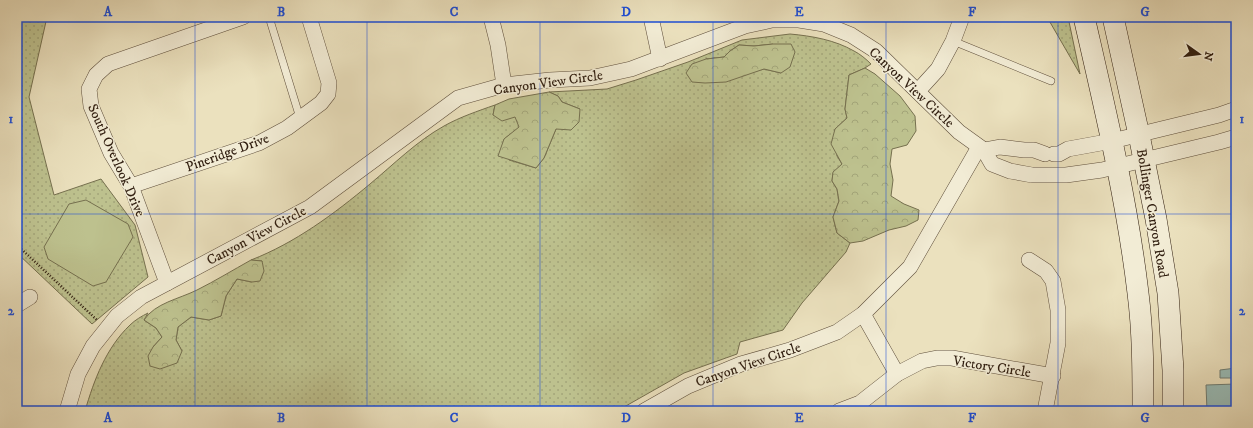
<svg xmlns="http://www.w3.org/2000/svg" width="1253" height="428" font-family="'IM FELL DW Pica',serif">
	<defs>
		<pattern id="grass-dots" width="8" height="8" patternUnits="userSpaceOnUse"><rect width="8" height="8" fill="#bdc18e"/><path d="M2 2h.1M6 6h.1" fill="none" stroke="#a3a579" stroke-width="1.8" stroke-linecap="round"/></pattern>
		<pattern id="forest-crowns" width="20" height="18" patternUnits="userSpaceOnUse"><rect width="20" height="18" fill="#bdc18e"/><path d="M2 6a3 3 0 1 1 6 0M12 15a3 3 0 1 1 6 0" fill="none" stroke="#a3a579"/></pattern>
	</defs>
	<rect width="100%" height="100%" fill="#ebe1be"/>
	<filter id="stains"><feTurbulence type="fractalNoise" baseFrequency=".005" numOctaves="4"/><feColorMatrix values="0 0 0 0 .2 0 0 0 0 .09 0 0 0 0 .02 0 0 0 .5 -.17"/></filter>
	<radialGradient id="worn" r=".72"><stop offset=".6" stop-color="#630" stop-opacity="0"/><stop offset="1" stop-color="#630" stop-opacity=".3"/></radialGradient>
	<!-- grass -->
	<g fill="url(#grass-dots)" stroke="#76704f" fill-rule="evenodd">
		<polygon points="17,17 47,17 29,97 54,195 101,179 135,225 148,277 92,324 17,253"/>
		<polygon points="1047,17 1068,17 1080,74"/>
		<path d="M790,34C812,36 835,40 854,51C860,54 866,59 871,64L865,68L849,75L845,109L847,118L835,129L837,156L842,164L833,173L832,181L837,189L839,201L833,217L837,233L850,243L846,252L802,303L783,330L740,342L737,354L684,373L617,411H85C94,380 106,348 130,325C135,320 142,316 148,313L144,320L156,328L162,337L153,347L182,351L176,340L178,327L191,317L209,320L221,316L226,296L237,279L252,282L262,261L251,260C295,243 334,214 370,184C394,164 417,141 444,126C460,117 478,111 495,105L493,115L515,116L520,127L504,139L509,160L536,168L544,158L556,129L580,109L562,102L558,96L549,92L607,89L636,80L688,62L742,40ZM773,44L781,73L764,69L749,73L706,59L724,57L730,51L739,45L754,46Z"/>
	</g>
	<!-- forest -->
	<g fill="url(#forest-crowns)" stroke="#76704f">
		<polygon points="773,44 791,44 795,52 790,67 781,73 764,69 726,82 705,83 692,82 686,73 692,64 706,59 724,57 730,51 739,45 754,46"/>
		<polygon points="865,68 875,74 900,96 915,116 916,131 907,145 892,149 890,164 893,180 891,196 904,204 919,210 918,220 906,226 889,230 863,241 850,243 837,233 833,217 839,201 837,189 832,181 833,172 842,164 831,144 835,129 847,118 845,109 849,75"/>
		<polygon points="549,92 558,96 562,102 580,109 579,122 571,130 556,129 544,158 536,168 498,156 504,139 519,127 515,117 502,121 493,115 495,105 509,99"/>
		<path d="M251,260L262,261L264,271L260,281L252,282L237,279L226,296L221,316L209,320L191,317L178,327L176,340L182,351L177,363L160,369L150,366L148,356L153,347L162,337L156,328L144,320C155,303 179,299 197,290C215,281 233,270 251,260Z"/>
	</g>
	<!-- garden -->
	<polygon fill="#bdc18e" stroke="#76704f" points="86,200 128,224 133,237 106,282 93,286 48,259 44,247 69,204"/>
	<!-- water -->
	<g fill="#99bcb7" stroke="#6f7d74">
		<polygon points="1236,368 1236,378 1220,378 1220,370"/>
		<polygon points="1236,384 1236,411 1207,411 1206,385"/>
	</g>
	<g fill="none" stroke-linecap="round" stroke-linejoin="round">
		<defs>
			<g id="service">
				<polyline points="269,17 300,118"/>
				<polyline points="1233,17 1236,19"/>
				<polyline points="953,41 1051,81"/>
			</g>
			<g id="minor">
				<polyline points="491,17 498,45 504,85"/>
				<polyline points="651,17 660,59"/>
				<polyline points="918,91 938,69 953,41 962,17"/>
				<polyline points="984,150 1000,147 1024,150 1034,150 1045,154"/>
				<polyline points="1054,154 1059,154 1068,149 1112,141 1219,115 1236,109"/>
				<polyline points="131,186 259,143 287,128 321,103 328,94 329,83 309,17"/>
				<polyline points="1029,260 1046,271 1053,281 1058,310 1058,343 1045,411"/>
				<polyline points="167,283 131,186 111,153 91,106 89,89 96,75 108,64 243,17"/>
				<polyline points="17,305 30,297"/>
				<polyline points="863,314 897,374"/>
				<polyline points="67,411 78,374 93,346 117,316 141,297 310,207 458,98 504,85 550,80 590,78 631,69 745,26 772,20 799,20 824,24 851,35 876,51 959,132 984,150 992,164 1010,171 1032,175 1066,175 1102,170 1219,142 1236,137"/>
				<polyline points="644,411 688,386 741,364 790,350 837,332 863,314 910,267 979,147"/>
				<polyline points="839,411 860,403 897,374 922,361 937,358 952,358 1053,376"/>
			</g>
			<g id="secondary">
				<path d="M1084,17C1105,109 1127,200 1138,293C1143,332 1143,372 1143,411"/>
				<polyline points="1113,17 1139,135 1156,219 1168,293 1173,370 1173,411"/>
			</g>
		</defs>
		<!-- service casing -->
		<use href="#service" stroke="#5f4f3c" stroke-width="8"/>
		<!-- minor casing -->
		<use href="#minor" stroke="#5f4f3c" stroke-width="16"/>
		<!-- secondary casing -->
		<use href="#secondary" stroke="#301e10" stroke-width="22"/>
		<!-- path -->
		<polyline stroke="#301e10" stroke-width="2.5" stroke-dasharray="1 2" stroke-linecap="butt" points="17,245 97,320"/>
		<!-- service -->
		<use href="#service" stroke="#f2ecd5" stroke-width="7"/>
		<!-- minor -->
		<use href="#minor" stroke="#f2ecd5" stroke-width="15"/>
		<!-- secondary -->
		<use href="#secondary" stroke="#f2ecd5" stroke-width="21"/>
	</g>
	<!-- grid -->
	<path fill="none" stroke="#1d4ed8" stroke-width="1" stroke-opacity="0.55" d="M195,17V411M367,17V411M540,17V411M713,17V411M886,17V411M1058,17V411M17,214H1236"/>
	<g text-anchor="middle" stroke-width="3" stroke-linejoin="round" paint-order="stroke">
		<!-- street labels -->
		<g font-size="14" fill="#301e10" stroke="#f2ecd5">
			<text transform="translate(548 82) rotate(-8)" y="5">Canyon View Circle</text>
			<text transform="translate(912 87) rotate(43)" y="5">Canyon View Circle</text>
			<text transform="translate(227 152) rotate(-20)" y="5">Pineridge Drive</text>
			<text transform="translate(117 160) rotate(66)" y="5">South Overlook Drive</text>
			<text transform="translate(1153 213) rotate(80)" y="5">Bollinger Canyon Road</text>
			<text transform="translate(256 235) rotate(-28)" y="5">Canyon View Circle</text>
			<text transform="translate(748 364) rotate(-19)" y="5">Canyon View Circle</text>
			<text transform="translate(992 366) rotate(9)" y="5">Victory Circle</text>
		</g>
	</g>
	<!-- margin -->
	<rect width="1253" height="428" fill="none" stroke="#ebe1be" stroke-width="44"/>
	<!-- north arrow -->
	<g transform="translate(1199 54) rotate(104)" stroke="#f2ecd5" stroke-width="3" paint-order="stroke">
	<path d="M0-3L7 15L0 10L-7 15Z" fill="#301e10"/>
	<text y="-6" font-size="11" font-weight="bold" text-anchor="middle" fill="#301e10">N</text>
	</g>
	<rect x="22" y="22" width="1209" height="384" fill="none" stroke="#1d4ed8" stroke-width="1.5"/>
	<g font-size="13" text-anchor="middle" font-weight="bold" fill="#1d4ed8">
		<text x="108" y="16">A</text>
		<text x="281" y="16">B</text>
		<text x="454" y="16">C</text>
		<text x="626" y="16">D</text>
		<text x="799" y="16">E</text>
		<text x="972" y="16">F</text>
		<text x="1145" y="16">G</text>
		<text x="11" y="123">1</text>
		<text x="1242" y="123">1</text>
		<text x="11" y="315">2</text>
		<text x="1242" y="315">2</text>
		<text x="108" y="422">A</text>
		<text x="281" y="422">B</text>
		<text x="454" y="422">C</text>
		<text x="626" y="422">D</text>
		<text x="799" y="422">E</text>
		<text x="972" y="422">F</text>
		<text x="1145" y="422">G</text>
	</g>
	<rect width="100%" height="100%" filter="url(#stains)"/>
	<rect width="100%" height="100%" fill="url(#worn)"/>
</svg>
